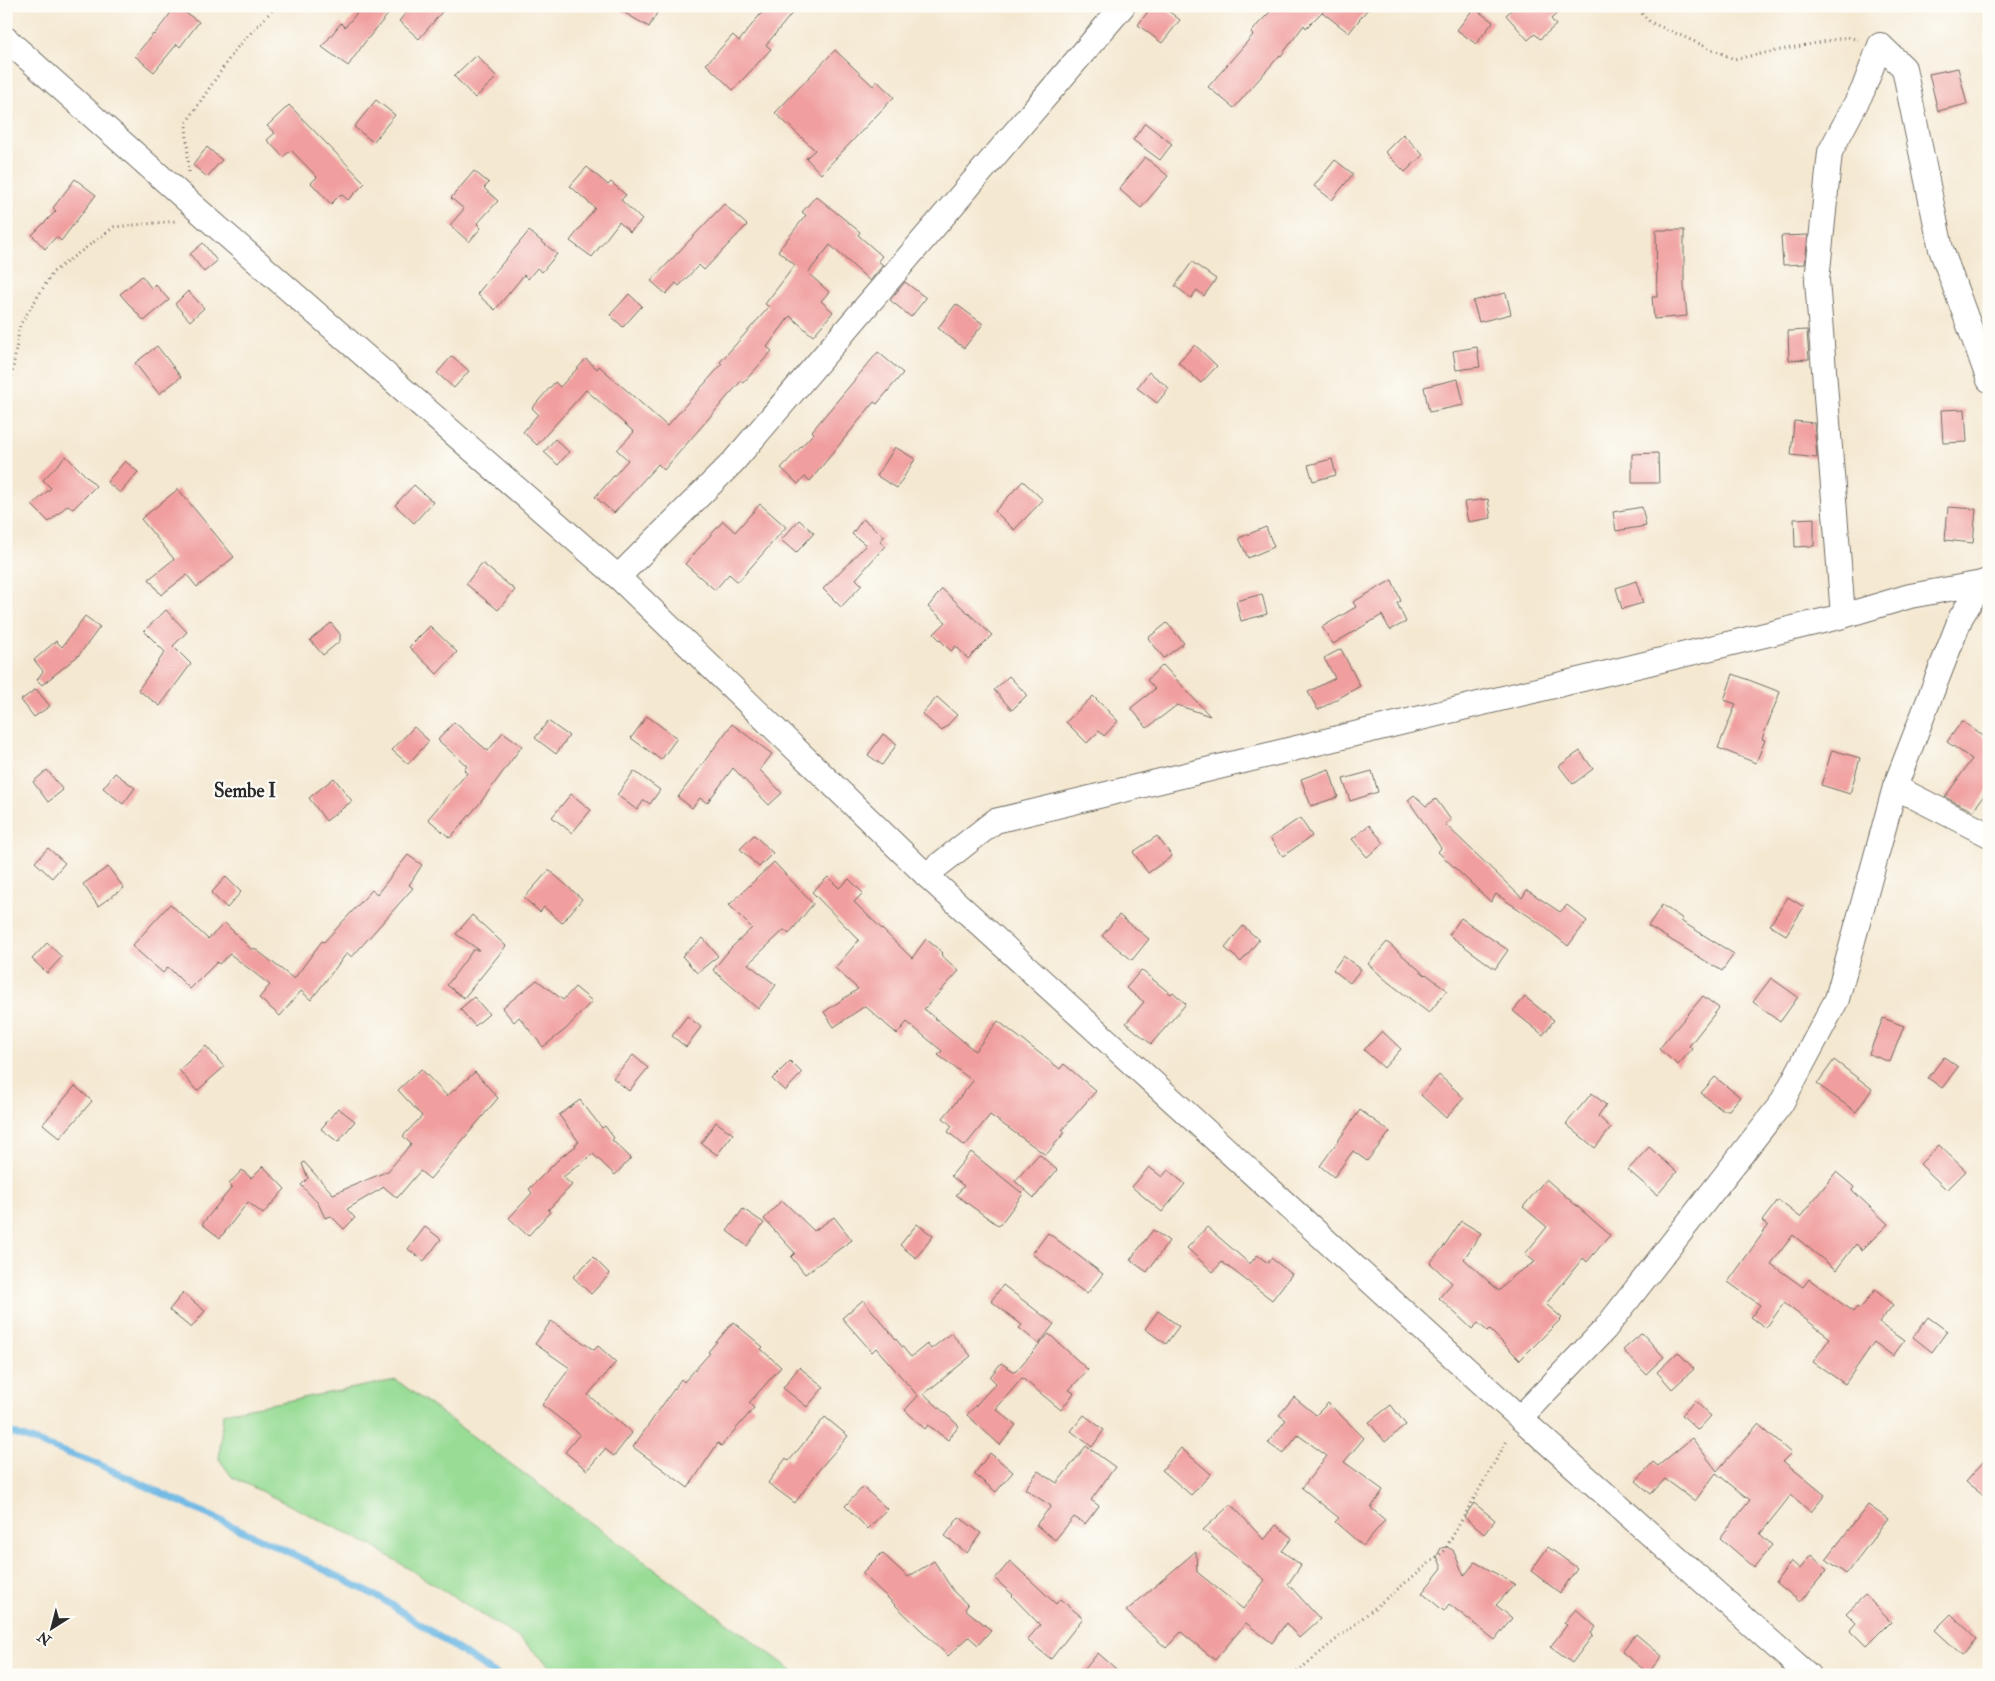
<svg xmlns="http://www.w3.org/2000/svg" width="1995" height="1681" font-family="'IM FELL Double Pica',serif">
	<rect width="100%" height="100%" fill="#fdfcf7"/>
	<filter id="ink" filterUnits="userSpaceOnUse"><feTurbulence type="fractalNoise" baseFrequency=".02" numOctaves="2"/><feDisplacementMap in="SourceGraphic" scale="10" xChannelSelector="R" yChannelSelector="G"/><feConvolveMatrix kernelMatrix="1 2 1 2 8 2 1 2 1" color-interpolation-filters="sRGB"/></filter>
	<filter id="wash" filterUnits="userSpaceOnUse"><feTurbulence type="fractalNoise" baseFrequency=".0096" numOctaves="4" result="noise"/><feDisplacementMap in="SourceGraphic" scale="20" xChannelSelector="R" yChannelSelector="G"/><feGaussianBlur stdDeviation="1.12" result="paint"/><feColorMatrix in="noise" values="0 0 0 0 0 0 0 0 0 0 0 0 0 0 0 0 0 1.4 0 .05"/><feComposite in="paint" operator="in"/></filter>
	<g filter="url(#wash)">
		<rect width="100%" height="100%" fill="#f4e8d1"/>
		<!-- green -->
		<polygon fill="#98dc95" stroke="#628460" points="396,1380 799,1675 560,1675 519,1638 371,1545 232,1477 219,1459 223,1413"/>
		<g fill="none" stroke-linecap="round" stroke-linejoin="round">
			<!-- stream -->
			<polyline stroke="#69b6e3" stroke-width="7" points="6,1431 98,1464 293,1554 384,1600 496,1675"/>
		</g>
		<g id="blocks">
			<!-- building -->
			<g fill="#f09f9e">
				<polygon points="176,6 199,22 180,47 177,44 154,72 135,56 153,34 154,35"/>
				<polygon points="363,6 395,6 365,42 348,66 322,47 341,23 345,27"/>
				<polygon points="412,6 447,6 419,39 399,21"/>
				<polygon points="613,6 661,6 649,27"/>
				<polygon points="767,6 798,6 766,45 771,49 733,90 706,64 733,35 739,41"/>
				<polygon points="1152,6 1162,6 1180,20 1162,43 1138,25"/>
				<polygon points="1276,6 1370,6 1349,33 1322,12 1306,28 1304,25 1281,56 1280,55 1234,108 1208,87 1253,35 1251,33 1259,23"/>
				<polygon points="1516,6 1565,6 1551,19 1556,25 1540,39 1535,34 1528,40 1506,15"/>
				<polygon points="1474,8 1493,22 1476,44 1457,30"/>
				<polygon points="835,50 873,86 877,81 894,97 821,174 806,158 815,150 775,113"/>
				<polygon points="476,55 497,77 475,98 454,76"/>
				<polygon points="1958,68 1967,104 1938,111 1929,74"/>
				<polygon points="376,100 395,115 373,142 354,127"/>
				<polygon points="289,105 365,183 348,200 341,194 331,204 311,183 317,177 291,150 283,157 267,140 275,133 267,126"/>
				<polygon points="1145,123 1172,144 1160,160 1133,140"/>
				<polygon points="1403,134 1423,155 1405,172 1385,152"/>
				<polygon points="207,147 222,160 207,177 193,165"/>
				<polygon points="1145,157 1168,176 1141,208 1119,189"/>
				<polygon points="1335,160 1353,174 1332,200 1314,186"/>
				<polygon points="587,167 608,185 611,182 626,195 621,200 642,220 630,232 619,222 592,257 570,241 595,208 570,186"/>
				<polygon points="474,171 489,183 484,188 498,201 477,224 481,228 469,242 450,225 464,209 451,198"/>
				<polygon points="75,179 96,195 61,241 56,237 45,249 32,235 56,211 53,208"/>
				<polygon points="816,196 860,232 858,235 882,256 878,261 883,265 870,281 830,245 808,273 829,292 821,301 833,312 813,336 790,316 767,347 772,351 743,383 741,381 664,470 658,464 614,513 595,497 628,460 617,450 634,432 586,390 537,445 523,432 538,414 532,408 555,382 560,387 586,359 597,369 599,366 667,426 722,364 720,362 769,307 765,304 795,265 778,251 806,215 802,212"/>
				<polygon points="724,204 747,225 704,270 699,265 679,286 676,283 666,294 651,281"/>
				<polygon points="1656,230 1684,230 1684,286 1687,316 1654,319 1652,297 1657,297"/>
				<polygon points="529,231 557,254 542,272 537,268 528,279 524,275 495,310 477,294"/>
				<polygon points="1808,235 1805,264 1783,265 1781,236"/>
				<polygon points="203,243 217,261 204,272 190,254"/>
				<polygon points="1192,262 1216,279 1204,296 1197,290 1191,298 1175,286"/>
				<polygon points="142,276 151,288 155,284 169,300 144,321 120,294"/>
				<polygon points="905,282 926,298 911,317 890,300"/>
				<polygon points="188,291 204,308 190,321 175,304"/>
				<polygon points="1506,293 1511,314 1479,322 1473,301"/>
				<polygon points="629,294 642,306 623,327 610,315"/>
				<polygon points="956,304 983,324 964,348 938,328"/>
				<polygon points="1807,330 1809,359 1789,360 1788,331"/>
				<polygon points="1195,345 1217,366 1201,383 1178,362"/>
				<polygon points="157,346 181,377 159,394 135,363"/>
				<polygon points="1477,347 1480,367 1456,370 1453,351"/>
				<polygon points="878,352 903,373 877,404 874,402 810,481 805,477 798,484 781,468 814,433 812,431"/>
				<polygon points="452,356 469,371 454,388 437,373"/>
				<polygon points="1149,372 1169,388 1157,403 1137,388"/>
				<polygon points="1458,379 1464,405 1429,412 1424,387"/>
				<polygon points="1965,409 1967,442 1943,443 1941,410"/>
				<polygon points="1794,421 1814,423 1817,458 1791,455"/>
				<polygon points="555,439 569,452 558,465 544,452"/>
				<polygon points="895,447 915,459 897,488 877,476"/>
				<polygon points="1658,453 1659,483 1632,483 1632,454"/>
				<polygon points="66,456 96,486 73,509 68,505 49,522 32,505 51,488 43,480"/>
				<polygon points="1332,459 1336,475 1313,481 1308,465"/>
				<polygon points="125,461 138,472 120,493 107,482"/>
				<polygon points="1023,481 1043,500 1014,530 995,511"/>
				<polygon points="414,485 433,502 414,523 395,505"/>
				<polygon points="178,489 234,557 197,587 187,575 161,595 149,579 174,559 141,519"/>
				<polygon points="1488,499 1491,518 1468,522 1464,502"/>
				<polygon points="760,504 786,527 738,582 729,574 715,590 685,564 723,521 735,532"/>
				<polygon points="1642,507 1646,526 1616,531 1613,512"/>
				<polygon points="1948,507 1976,509 1973,543 1945,540"/>
				<polygon points="1814,518 1814,546 1795,547 1794,519"/>
				<polygon points="863,519 884,536 880,542 885,546 856,579 862,585 841,607 823,589 866,545 852,534"/>
				<polygon points="799,520 814,533 796,553 781,540"/>
				<polygon points="1266,527 1274,547 1248,558 1239,538"/>
				<polygon points="482,563 515,590 498,610 466,584"/>
				<polygon points="1392,580 1401,601 1397,603 1406,622 1390,630 1382,615 1333,644 1322,627 1356,607 1353,602"/>
				<polygon points="1636,581 1643,603 1622,609 1616,588"/>
				<polygon points="942,589 992,635 968,659 956,646 951,651 934,634 946,622 928,607"/>
				<polygon points="1262,594 1267,614 1241,621 1236,601"/>
				<polygon points="166,610 187,632 173,646 191,664 160,706 138,690 165,652 144,631"/>
				<polygon points="85,616 100,627 79,655 42,685 37,680 43,671 34,660 56,641 62,647"/>
				<polygon points="331,623 340,634 340,641 323,655 310,640"/>
				<polygon points="1167,623 1184,643 1164,658 1148,638"/>
				<polygon points="430,626 457,652 437,674 409,647"/>
				<polygon points="1341,649 1360,686 1318,710 1308,692 1335,678 1324,658"/>
				<polygon points="1163,665 1210,716 1177,705 1147,728 1131,708 1155,689 1147,680"/>
				<polygon points="1733,674 1780,692 1762,739 1765,740 1756,763 1718,748 1736,704 1724,700"/>
				<polygon points="1009,676 1027,695 1012,710 994,690"/>
				<polygon points="36,689 50,706 34,717 21,700"/>
				<polygon points="1093,696 1118,721 1104,736 1099,731 1087,743 1066,722"/>
				<polygon points="937,697 957,715 942,731 922,714"/>
				<polygon points="647,716 677,738 661,760 631,738"/>
				<polygon points="548,721 569,736 556,754 535,738"/>
				<polygon points="1962,721 1986,738 1989,734 1989,788 1973,811 1945,797 1972,759 1947,742"/>
				<polygon points="454,722 488,751 503,732 522,746 480,803 450,838 428,819 467,773 464,770 467,766 438,740"/>
				<polygon points="732,724 772,754 760,770 782,793 769,805 733,768 707,803 700,798 692,808 678,797"/>
				<polygon points="414,727 429,741 408,764 392,750"/>
				<polygon points="883,734 897,744 882,765 868,755"/>
				<polygon points="1832,750 1860,758 1850,794 1821,785"/>
				<polygon points="1580,751 1593,769 1573,784 1559,766"/>
				<polygon points="1329,769 1338,797 1311,806 1301,779"/>
				<polygon points="47,770 63,790 48,802 33,782"/>
				<polygon points="634,771 660,790 650,804 644,800 637,810 617,795"/>
				<polygon points="1372,771 1378,792 1350,801 1343,779"/>
				<polygon points="115,773 135,788 123,804 103,788"/>
				<polygon points="334,778 352,801 326,821 309,798"/>
				<polygon points="571,794 591,810 572,833 552,817"/>
				<polygon points="1414,795 1426,806 1436,799 1451,820 1445,824 1522,898 1527,890 1560,912 1567,905 1587,921 1568,946 1542,925 1496,894 1491,902 1438,852 1441,848 1408,800"/>
				<polygon points="1300,818 1312,836 1283,856 1270,838"/>
				<polygon points="1369,825 1384,843 1367,857 1352,839"/>
				<polygon points="754,835 773,853 759,867 740,849"/>
				<polygon points="1157,836 1172,856 1148,873 1133,852"/>
				<polygon points="48,848 65,863 52,878 35,862"/>
				<polygon points="408,855 422,865 409,885 413,888 352,957 347,953 311,1000 301,991 280,1016 259,998 270,985 230,954 219,964 217,962 190,989 168,967 163,973 132,946 170,904 208,939 225,923 252,950 254,948 294,979 322,941 324,942 372,890 377,894"/>
				<polygon points="774,862 813,904 789,934 784,930 748,964 776,985 758,1009 713,970 731,948 752,928 729,905"/>
				<polygon points="108,867 124,888 98,906 83,884"/>
				<polygon points="549,870 582,899 562,923 544,907 540,912 524,898"/>
				<polygon points="226,877 241,892 227,908 211,893"/>
				<polygon points="828,877 839,888 849,879 863,893 854,902 912,958 926,939 943,953 941,955 959,971 924,1009 975,1051 998,1021 1060,1069 1064,1064 1096,1091 1062,1130 1065,1132 1046,1155 990,1115 965,1146 948,1132 952,1126 943,1118 973,1081 938,1055 942,1051 907,1022 897,1034 865,1006 834,1027 824,1012 858,989 835,968 859,940 812,892"/>
				<polygon points="1788,897 1804,907 1786,935 1770,925"/>
				<polygon points="1662,905 1683,919 1681,921 1734,954 1722,971 1648,926"/>
				<polygon points="472,915 506,946 464,998 447,985 473,950 479,950 456,934"/>
				<polygon points="1119,915 1149,939 1132,960 1102,936"/>
				<polygon points="1461,918 1508,950 1495,969 1449,935"/>
				<polygon points="1243,926 1259,940 1241,962 1225,948"/>
				<polygon points="703,938 718,956 697,973 682,956"/>
				<polygon points="1387,942 1425,975 1426,974 1447,990 1429,1013 1388,982 1368,964"/>
				<polygon points="47,943 62,957 47,973 32,959"/>
				<polygon points="1343,956 1361,969 1350,983 1333,970"/>
				<polygon points="1141,970 1171,994 1173,992 1186,1004 1151,1044 1126,1023 1144,1002 1126,988"/>
				<polygon points="1771,978 1798,997 1780,1022 1753,1002"/>
				<polygon points="537,980 563,1000 575,987 592,1001 566,1029 543,1047 519,1017 514,1022 502,1008"/>
				<polygon points="1703,996 1719,1008 1689,1046 1692,1049 1678,1065 1659,1049"/>
				<polygon points="474,997 489,1014 475,1026 460,1009"/>
				<polygon points="1525,997 1554,1020 1543,1035 1513,1011"/>
				<polygon points="687,1016 701,1027 686,1047 672,1036"/>
				<polygon points="1883,1018 1904,1026 1890,1062 1869,1054"/>
				<polygon points="1382,1031 1401,1049 1384,1068 1364,1050"/>
				<polygon points="206,1046 224,1067 197,1091 179,1070"/>
				<polygon points="633,1055 648,1068 629,1091 613,1078"/>
				<polygon points="1944,1057 1958,1067 1942,1088 1928,1078"/>
				<polygon points="1834,1060 1872,1089 1856,1112 1817,1084"/>
				<polygon points="790,1061 802,1073 785,1091 772,1079"/>
				<polygon points="421,1069 447,1096 475,1072 498,1098 430,1179 420,1171 397,1198 384,1187 347,1209 355,1218 344,1229 331,1216 325,1218 318,1203 301,1185 308,1178 302,1164 304,1162 333,1194 388,1171 411,1144 403,1136 422,1116 398,1090"/>
				<polygon points="1439,1075 1464,1098 1446,1118 1421,1095"/>
				<polygon points="1715,1077 1740,1097 1729,1110 1722,1110 1701,1093"/>
				<polygon points="75,1086 92,1101 60,1138 43,1124"/>
				<polygon points="1592,1093 1606,1105 1598,1116 1611,1128 1595,1148 1566,1124"/>
				<polygon points="580,1100 602,1128 605,1126 614,1138 612,1140 631,1158 615,1175 593,1154 563,1177 572,1185 548,1210 550,1212 528,1236 509,1218 532,1193 529,1189 561,1157 576,1146 575,1144 579,1142 559,1115"/>
				<polygon points="338,1108 355,1121 338,1142 321,1129"/>
				<polygon points="1360,1110 1390,1132 1367,1161 1353,1151 1334,1177 1320,1166"/>
				<polygon points="716,1122 733,1134 717,1155 701,1143"/>
				<polygon points="1939,1145 1966,1171 1947,1190 1920,1164"/>
				<polygon points="1649,1147 1677,1172 1657,1195 1628,1170"/>
				<polygon points="971,1152 1023,1194 999,1226 956,1195 964,1186 951,1176"/>
				<polygon points="1039,1154 1057,1170 1034,1198 1015,1181"/>
				<polygon points="263,1166 285,1189 263,1214 248,1202 220,1238 202,1224 232,1187 229,1184 242,1170 251,1178"/>
				<polygon points="1149,1167 1162,1177 1168,1170 1185,1184 1162,1212 1132,1187"/>
				<polygon points="1836,1172 1854,1187 1852,1190 1888,1224 1862,1250 1856,1244 1836,1270 1793,1235 1771,1264 1803,1287 1809,1279 1853,1312 1857,1307 1860,1309 1875,1290 1893,1305 1879,1323 1904,1341 1893,1356 1874,1342 1845,1384 1813,1362 1830,1338 1784,1303 1766,1328 1751,1317 1760,1305 1728,1282 1768,1226 1762,1221 1778,1200 1800,1217"/>
				<polygon points="1546,1179 1610,1235 1587,1262 1583,1258 1546,1304 1562,1318 1520,1360 1489,1329 1487,1331 1478,1323 1472,1329 1439,1298 1452,1283 1430,1263 1444,1246 1461,1221 1481,1233 1464,1259 1499,1291 1514,1275 1535,1262 1525,1254 1547,1227 1523,1207"/>
				<polygon points="782,1200 814,1231 834,1217 852,1240 805,1274 791,1257 795,1253 764,1219"/>
				<polygon points="743,1209 764,1223 747,1246 727,1231"/>
				<polygon points="917,1224 933,1236 916,1258 900,1245"/>
				<polygon points="425,1227 441,1239 424,1261 408,1249"/>
				<polygon points="1207,1227 1250,1264 1257,1255 1268,1263 1271,1258 1292,1274 1272,1300 1222,1262 1213,1272 1187,1248"/>
				<polygon points="1153,1230 1169,1241 1147,1272 1130,1260"/>
				<polygon points="1048,1233 1103,1274 1087,1294 1032,1254"/>
				<polygon points="593,1257 610,1274 591,1294 573,1277"/>
				<polygon points="1003,1285 1054,1324 1039,1344 1019,1328 1022,1325 991,1301"/>
				<polygon points="183,1293 205,1311 191,1328 169,1310"/>
				<polygon points="863,1300 911,1357 927,1344 931,1349 951,1333 971,1356 924,1394 959,1426 948,1440 928,1425 925,1429 905,1410 918,1396 876,1348 872,1352 842,1318"/>
				<polygon points="1158,1311 1179,1326 1166,1344 1145,1329"/>
				<polygon points="1928,1317 1947,1331 1932,1352 1913,1337"/>
				<polygon points="551,1321 594,1350 598,1346 616,1362 588,1395 632,1433 614,1456 605,1449 587,1470 565,1452 580,1434 542,1405 570,1368 535,1344"/>
				<polygon points="733,1322 763,1347 761,1349 781,1367 749,1403 754,1408 721,1446 718,1443 688,1488 633,1447 681,1379 684,1382 710,1353 708,1352"/>
				<polygon points="1642,1333 1664,1357 1646,1374 1623,1350"/>
				<polygon points="1049,1334 1088,1370 1069,1390 1074,1393 1061,1410 1022,1378 996,1409 1016,1425 1000,1445 967,1415 996,1383 990,1377 1001,1363 1015,1372"/>
				<polygon points="1678,1352 1694,1369 1672,1389 1657,1372"/>
				<polygon points="799,1367 824,1387 807,1407 783,1388"/>
				<polygon points="1294,1397 1316,1415 1328,1403 1364,1438 1344,1462 1383,1490 1371,1508 1385,1520 1363,1546 1335,1522 1339,1518 1302,1488 1327,1456 1298,1435 1283,1454 1268,1443 1286,1420 1279,1415"/>
				<polygon points="1695,1401 1711,1416 1698,1430 1682,1415"/>
				<polygon points="1391,1405 1406,1425 1385,1442 1369,1422"/>
				<polygon points="1084,1415 1104,1430 1092,1447 1071,1431"/>
				<polygon points="825,1417 848,1436 818,1471 795,1503 768,1483 786,1458 789,1461"/>
				<polygon points="1758,1424 1791,1453 1783,1461 1825,1495 1811,1512 1791,1495 1760,1534 1772,1545 1754,1567 1720,1538 1750,1500 1716,1473 1695,1501 1665,1479 1651,1494 1636,1481 1653,1462 1658,1466 1692,1438 1717,1471"/>
				<polygon points="1086,1446 1115,1467 1091,1500 1099,1506 1085,1524 1074,1517 1055,1540 1036,1525 1051,1506 1025,1489 1038,1471 1057,1483"/>
				<polygon points="1181,1448 1211,1474 1191,1495 1162,1470"/>
				<polygon points="990,1453 1013,1472 996,1492 974,1474"/>
				<polygon points="1989,1455 1989,1500 1966,1482"/>
				<polygon points="863,1487 887,1509 868,1529 845,1506"/>
				<polygon points="1474,1503 1495,1520 1484,1534 1464,1517"/>
				<polygon points="1231,1504 1264,1540 1276,1525 1292,1538 1282,1551 1301,1565 1288,1584 1320,1619 1299,1638 1286,1623 1272,1643 1246,1623 1215,1660 1181,1632 1166,1648 1126,1611 1196,1551 1197,1572 1243,1609 1265,1580 1203,1530"/>
				<polygon points="1868,1505 1888,1519 1846,1574 1826,1559"/>
				<polygon points="959,1517 981,1533 967,1553 945,1536"/>
				<polygon points="1447,1547 1453,1550 1464,1576 1475,1562 1515,1584 1496,1605 1512,1618 1495,1640 1449,1604 1444,1611 1422,1593 1442,1568 1437,1556 1441,1548"/>
				<polygon points="1548,1547 1577,1568 1560,1593 1531,1571"/>
				<polygon points="882,1553 908,1577 934,1561 954,1592 968,1605 965,1609 991,1630 978,1645 969,1637 948,1656 862,1573"/>
				<polygon points="1811,1555 1827,1570 1800,1602 1776,1582 1791,1561 1800,1569"/>
				<polygon points="1010,1561 1056,1604 1060,1599 1083,1618 1051,1659 1027,1640 1040,1625 1012,1596 1013,1595 995,1579"/>
				<polygon points="1865,1595 1891,1621 1866,1646 1850,1630 1856,1623 1846,1613"/>
				<polygon points="1576,1609 1596,1627 1591,1633 1593,1635 1572,1663 1550,1647 1567,1625 1564,1623"/>
				<polygon points="1951,1614 1977,1639 1962,1655 1935,1630"/>
				<polygon points="1636,1634 1662,1656 1648,1673 1622,1652"/>
				<polygon points="1098,1653 1123,1675 1080,1675"/>
			</g>
		</g>
	</g>
	<g filter="url(#ink)">
		<use href="#blocks" fill-opacity="0" stroke="#716d65" stroke-width="1"/>
		<g fill="none" stroke-linecap="round" stroke-linejoin="round">
			<defs>
				<g id="minor">
					<polyline points="6,39 207,218 618,577 926,875 1520,1418 1808,1675"/>
					<polyline points="618,577 733,462 1123,6"/>
					<polyline points="1843,616 1817,280 1830,152 1863,90 1880,45 1904,68 1941,249 1989,380"/>
					<polyline points="1895,787 1989,835"/>
					<polyline points="926,875 995,821 1843,616 1910,596 1982,583 1989,580"/>
					<polyline points="1520,1418 1605,1329 1781,1104 1837,999 1895,787 1961,617 1982,583"/>
				</g>
			</defs>
			<!-- minor casing -->
			<use href="#minor" stroke="#716d65" stroke-width="26"/>
			<!-- path -->
			<g stroke="#716d65" stroke-width="3" stroke-dasharray="1 4" stroke-linecap="butt">
				<polyline points="1635,6 1650,22 1734,59 1848,37 1858,40"/>
				<polyline points="189,172 186,123 235,50 276,6"/>
				<polyline points="6,411 20,325 53,272 114,227 176,221"/>
				<polyline points="1293,1675 1444,1551 1508,1439"/>
			</g>
			<!-- minor -->
			<use href="#minor" stroke="#fff" stroke-width="24"/>
		</g>
	</g>
	<g text-anchor="middle" stroke-width="4.5" stroke-linejoin="round" paint-order="stroke">
		<!-- neighbourhood labels -->
		<g font-size="19" font-weight="bold" fill="#2b2b2b" stroke="#fdfcf7">
			<text x="245" y="797">Sembe I</text>
		</g>
	</g>
	<!-- margin -->
	<rect width="1995" height="1681" fill="none" stroke="#fdfcf7" stroke-width="25"/>
	<!-- north arrow -->
	<g transform="translate(52 1628) rotate(216)" stroke="#fdfcf7" stroke-width="4" paint-order="stroke">
	<path d="M0-4L9 19L0 12L-9 19Z" fill="#2b2b2b"/>
	<text y="-8" font-size="14" font-weight="bold" text-anchor="middle" fill="#2b2b2b">N</text>
	</g>
</svg>
